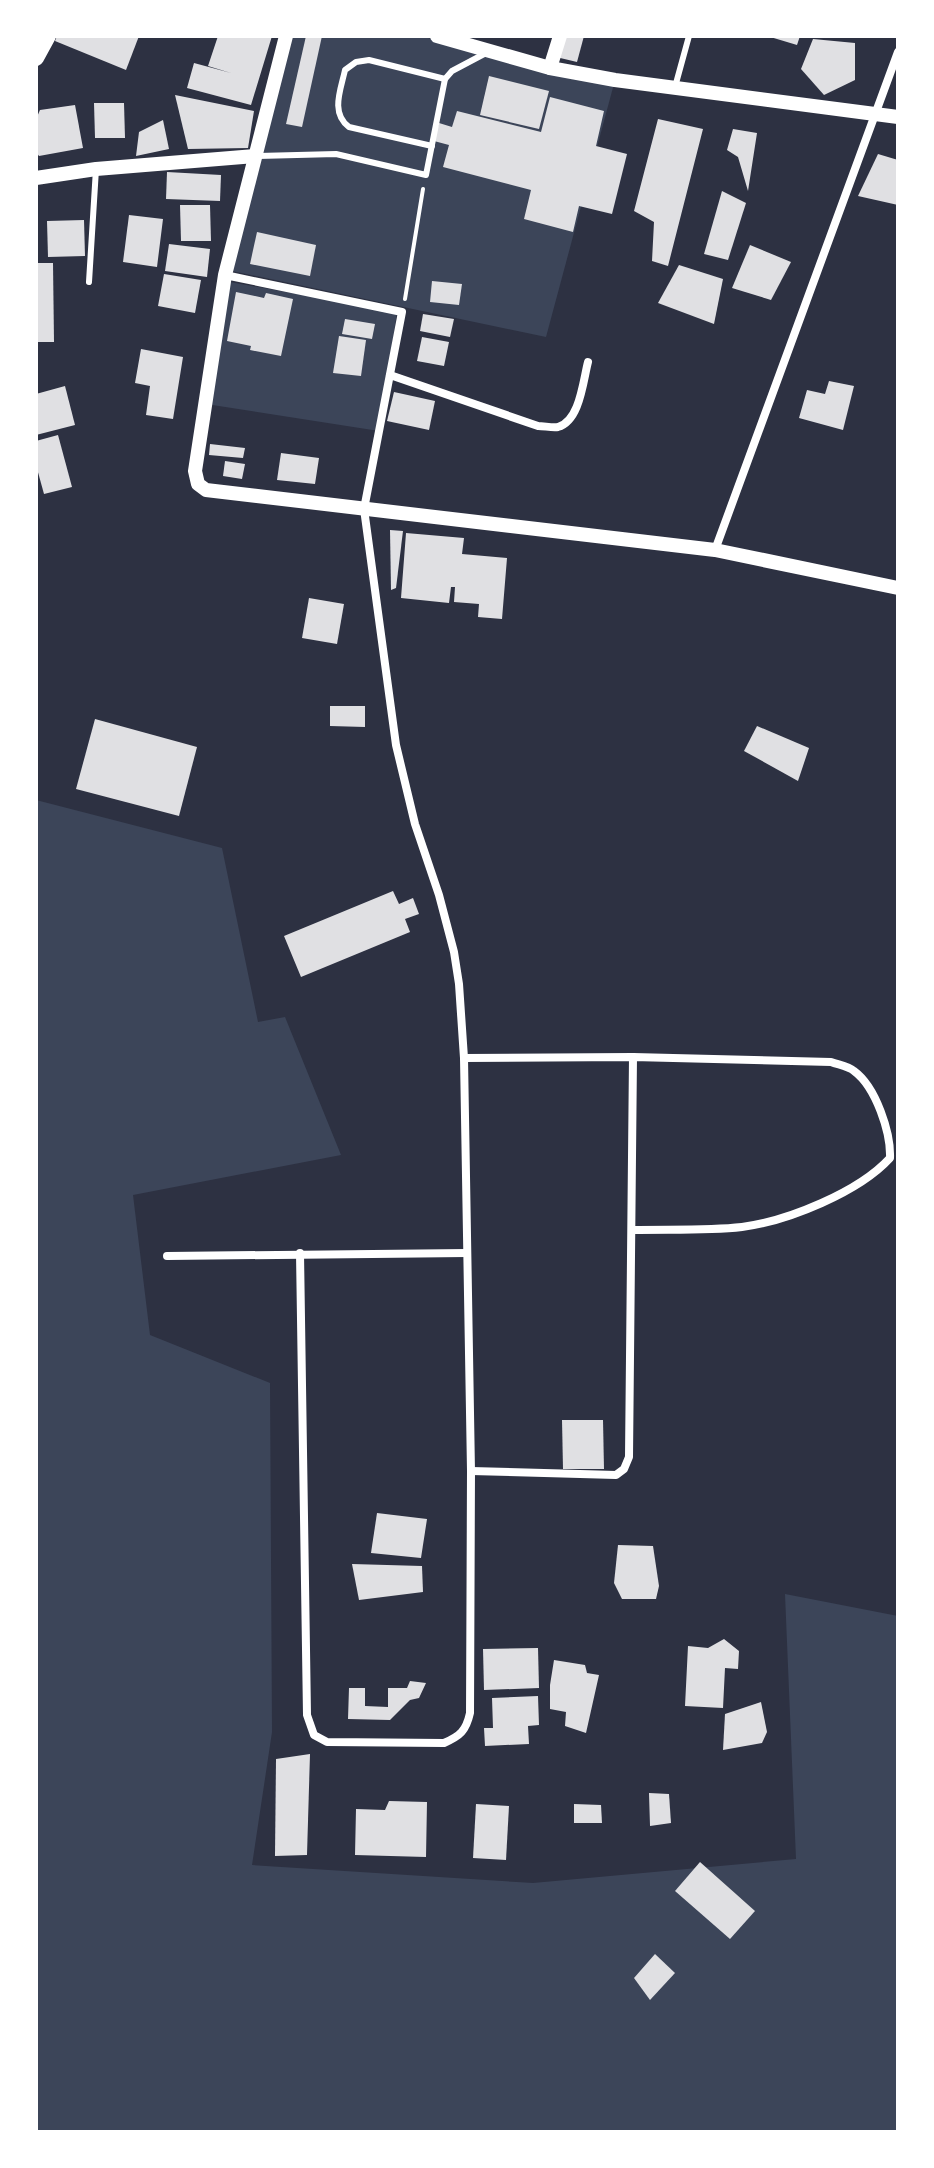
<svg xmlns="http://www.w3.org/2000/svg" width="934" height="2168" font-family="Inter,sans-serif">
	<rect width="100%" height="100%" fill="#2d3142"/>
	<!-- green -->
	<g fill="#3c4559">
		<polygon points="290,36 419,36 615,80 546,337 232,271"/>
		<polygon points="230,282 397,312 379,431 206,404"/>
		<polygon points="36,800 222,848 258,1022 285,1017 341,1155 133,1195 150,1335 270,1383 272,1732 252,1865 533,1883 796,1859 785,1594 898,1616 898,2132 36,2132"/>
	</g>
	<!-- building -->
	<g fill="#e0e0e3">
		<polygon points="57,36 139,36 126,70 55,41"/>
		<polygon points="218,36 272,36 251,105 187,88 194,63 231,73 208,66"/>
		<polygon points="306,36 322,36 302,127 286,124"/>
		<polygon points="562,36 584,36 577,62 556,57"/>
		<polygon points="767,36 800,36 797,45"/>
		<polygon points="813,39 855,43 855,80 824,95 801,69"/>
		<polygon points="489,76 549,91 539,129 480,115"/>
		<polygon points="175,95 254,111 248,148 188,149"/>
		<polygon points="550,97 604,111 596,146 627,154 612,214 579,206 573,232 524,219 531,190 443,167 449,145 434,141 439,123 452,127 457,111 541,132"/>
		<polygon points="94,103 124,103 125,138 95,138"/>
		<polygon points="75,105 83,148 39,156 36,152 36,119 40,110"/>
		<polygon points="658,119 703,129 668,266 652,261 654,222 634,211"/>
		<polygon points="163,120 169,149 136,156 139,132"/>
		<polygon points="733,129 757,133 748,191 738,157 727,150"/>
		<polygon points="878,154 898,160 898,205 858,196"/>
		<polygon points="167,172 221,175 220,201 166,199"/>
		<polygon points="722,191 746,203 728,260 704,254"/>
		<polygon points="180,205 210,205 211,241 181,241"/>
		<polygon points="129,215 163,219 157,267 123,262"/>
		<polygon points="84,220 85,256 48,257 47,221"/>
		<polygon points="257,232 316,245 310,276 250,264"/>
		<polygon points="169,244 210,249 207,277 165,271"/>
		<polygon points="750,245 791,262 771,300 732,288"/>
		<polygon points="36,263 53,263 54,342 36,342"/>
		<polygon points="679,265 723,279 714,324 658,303"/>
		<polygon points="164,274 201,280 195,313 158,306"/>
		<polygon points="432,281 462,284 459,305 430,302"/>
		<polygon points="236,292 264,298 266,293 293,299 281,356 250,350 251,346 227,341"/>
		<polygon points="423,314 454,319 450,337 420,331"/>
		<polygon points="345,319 375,324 372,339 342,334"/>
		<polygon points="339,336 366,340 361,376 333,373"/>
		<polygon points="422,337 449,342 444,366 417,361"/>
		<polygon points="141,349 183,357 173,419 146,415 150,386 135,383"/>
		<polygon points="829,381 854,386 843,430 799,418 807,390 825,394"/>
		<polygon points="65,386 75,425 36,435 36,394"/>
		<polygon points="394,392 435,401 429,430 387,421"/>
		<polygon points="58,435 72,487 44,494 36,465 36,441"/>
		<polygon points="210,444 245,448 243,458 209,455"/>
		<polygon points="281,453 319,458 315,484 277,480"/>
		<polygon points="225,461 245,464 242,479 223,476"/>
		<polygon points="390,530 403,531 396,588 391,590"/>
		<polygon points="406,533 464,538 462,554 507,558 502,619 478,617 479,604 454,602 455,587 451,587 449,603 401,598"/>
		<polygon points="309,598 344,604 337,644 302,638"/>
		<polygon points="330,706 365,706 365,727 330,726"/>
		<polygon points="95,719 197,747 179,816 76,789"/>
		<polygon points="757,726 809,748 798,781 744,751"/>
		<polygon points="393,891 399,904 413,898 419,914 405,919 410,932 301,977 284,936"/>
		<polygon points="562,1420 603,1420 604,1469 563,1469"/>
		<polygon points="377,1513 427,1519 421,1558 371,1553"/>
		<polygon points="618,1545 653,1546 659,1586 656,1599 622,1599 614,1583"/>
		<polygon points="352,1564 422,1566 423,1592 359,1600"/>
		<polygon points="724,1639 739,1651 738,1669 725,1668 723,1708 685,1706 688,1646 708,1648"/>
		<polygon points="538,1648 539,1688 484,1690 483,1649"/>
		<polygon points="554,1660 585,1665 587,1673 599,1675 586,1733 565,1726 566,1712 550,1709 550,1685"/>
		<polygon points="410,1681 426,1683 419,1698 410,1700 390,1720 348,1719 349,1688 365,1688 365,1706 388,1707 388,1688 407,1688"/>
		<polygon points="538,1696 539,1725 528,1726 529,1744 485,1746 484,1728 493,1728 492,1698"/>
		<polygon points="761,1702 767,1732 762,1743 723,1750 725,1714"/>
		<polygon points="310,1754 307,1855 275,1856 276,1759"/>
		<polygon points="649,1793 669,1794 671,1823 650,1826"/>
		<polygon points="389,1801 427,1802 426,1857 355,1855 356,1809 385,1810"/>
		<polygon points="476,1804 509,1806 506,1860 473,1858"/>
		<polygon points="574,1804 601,1805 602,1823 574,1823"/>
		<polygon points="700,1862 755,1911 730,1939 675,1891"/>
		<polygon points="655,1954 675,1973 650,2000 634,1978"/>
	</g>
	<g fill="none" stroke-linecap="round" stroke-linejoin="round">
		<!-- path -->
		<polyline stroke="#fff" stroke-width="4" points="405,299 423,189"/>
		<!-- service -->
		<g stroke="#fff" stroke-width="6">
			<polyline points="675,87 689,36"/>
			<path d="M432,146L349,127C330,113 341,89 345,70L356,62L369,60L445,79"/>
			<polyline points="258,156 336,154 426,175 445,79 452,71 486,53"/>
			<polyline points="89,282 96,169"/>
		</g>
		<!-- minor -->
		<g stroke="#fff" stroke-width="8">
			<path d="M225,275L402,312L364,509L396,745L415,824L439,895L454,952L459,984L464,1058L471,1471L470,1713C466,1731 460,1736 444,1743L327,1742L314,1735L307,1715L300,1253"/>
			<path d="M390,375L538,426C544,426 553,428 558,427C580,421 583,381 588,362"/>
			<polyline points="715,550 898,52"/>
			<path d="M464,1058L633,1057L831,1062C839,1065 848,1066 854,1071C876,1087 891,1133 890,1158C859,1192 788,1221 742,1227C706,1231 668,1229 632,1230"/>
			<polyline points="167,1256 467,1253"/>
			<polyline points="471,1471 616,1475 624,1469 629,1457 633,1057"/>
		</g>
		<!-- tertiary -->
		<g stroke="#fff" stroke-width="14">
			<polyline points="286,36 225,275 195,471 198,484 206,490 715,550 898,588"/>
			<polyline points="437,36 550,68 615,80 898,117"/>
			<polyline points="550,68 560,36"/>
			<polyline points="36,178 96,169 255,156"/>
		</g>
		<!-- secondary -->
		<polyline stroke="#fff" stroke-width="16" points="36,58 48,36"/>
	</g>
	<!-- border -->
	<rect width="934" height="2168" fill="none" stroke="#ffffff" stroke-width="76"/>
</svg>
